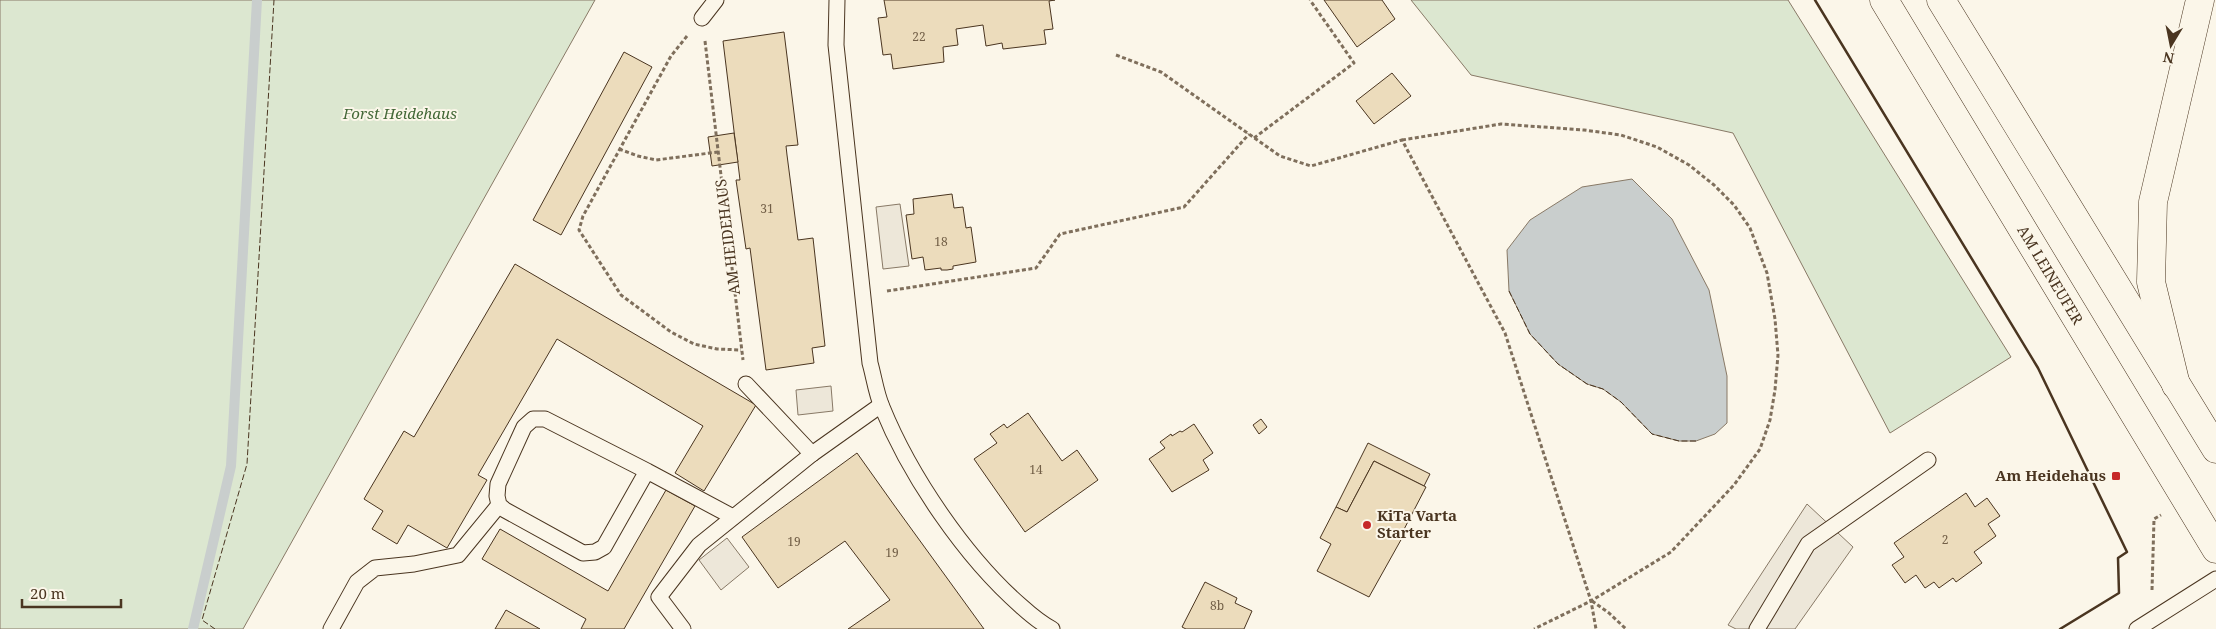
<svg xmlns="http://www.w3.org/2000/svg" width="2216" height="629" font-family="'Noto Serif',serif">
	<rect width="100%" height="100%" fill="#fbf6e9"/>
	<!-- green -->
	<g fill="#dce7d0" stroke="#887966">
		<polygon points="0,0 595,0 243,629 0,629"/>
		<polygon points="1411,0 1788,0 2011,357 1890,433 1733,133 1471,75"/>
	</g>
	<!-- parking -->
	<g fill="#ede7d9" stroke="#887966">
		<polygon points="900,204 909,266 883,269 876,207"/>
		<polygon points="831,386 833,411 798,415 796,390"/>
		<polygon points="1807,504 1853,547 1795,629 1736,629 1728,625"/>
		<polygon points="727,538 749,567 721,590 699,560"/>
	</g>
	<!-- water -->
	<polygon fill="#c9cecd" stroke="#887966" points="1632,179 1672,219 1709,290 1727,376 1727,423 1715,434 1696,441 1679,441 1652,434 1621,402 1603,389 1587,384 1558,364 1530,334 1509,291 1507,250 1530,220 1582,187"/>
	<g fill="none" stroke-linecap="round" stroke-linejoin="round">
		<!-- stream -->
		<polyline stroke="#c9cecd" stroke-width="10" points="193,629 231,466 257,0"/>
	</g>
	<!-- building -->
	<g fill="#ecdcbc" stroke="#4a3520">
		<polygon points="884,0 1055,0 1049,1 1053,29 1044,30 1046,44 1003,49 1002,43 986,46 983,25 956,29 958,45 943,47 944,62 893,69 891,54 883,55 878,18 887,17"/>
		<polygon points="1324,0 1382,0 1395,19 1357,47"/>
		<polygon points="784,32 798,145 786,146 787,155 798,240 813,238 825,346 812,348 814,363 766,370 750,248 746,249 736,180 740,180 723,41"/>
		<polygon points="624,52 652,67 561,235 533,220"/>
		<polygon points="1392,73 1411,96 1374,124 1356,101"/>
		<polygon points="734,133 738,162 712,166 708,137"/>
		<polygon points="952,194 954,208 963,207 966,228 971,227 976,262 953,266 953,269 947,270 941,270 941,268 925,270 923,257 912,259 906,215 914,214 913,199"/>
		<polygon points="515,264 756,405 704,491 675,473 703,426 557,339 478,475 487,480 447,548 408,525 397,544 372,529 383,511 364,499 404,431 414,437"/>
		<polygon points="1028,413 1062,461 1077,450 1098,480 1025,532 974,459 997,443 990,434 1004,424 1007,428"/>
		<polygon points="1261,419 1267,427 1259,434 1253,425"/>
		<polygon points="1194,424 1213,453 1203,460 1209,470 1172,492 1149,459 1165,448 1160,442 1171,434 1172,436 1180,431 1182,432"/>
		<polygon points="1368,443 1430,474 1424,486 1374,461 1347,512 1336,507"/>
		<polygon points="857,453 894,505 984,629 848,629 890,600 845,541 778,588 742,537"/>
		<polygon points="1374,461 1426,487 1400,537 1402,538 1369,597 1317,571 1331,544 1320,538 1336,507 1347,512"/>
		<polygon points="666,490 695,506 624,629 581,629 586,619 482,559 500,529 608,591"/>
		<polygon points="1966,493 1975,507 1987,498 2000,516 1988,524 1996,536 1974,552 1982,563 1956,582 1953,578 1939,588 1934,582 1925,588 1916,575 1905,583 1892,565 1904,557 1894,543"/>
		<polygon points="1205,582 1237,598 1235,603 1252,611 1244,629 1186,629 1182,627"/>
		<polygon points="506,610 540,629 495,629"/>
	</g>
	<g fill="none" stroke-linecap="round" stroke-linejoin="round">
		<defs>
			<g id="service">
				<path d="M837,0L836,45L870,363C874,377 876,393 882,407C910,476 965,557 1021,606C1031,615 1040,623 1052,629"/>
				<polyline points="702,18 716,0"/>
				<polyline points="746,384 812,454"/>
				<polyline points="647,471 545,419 533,419 524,427 498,484 497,496 499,505 505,510 583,553 595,552 604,547 647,471 733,517"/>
				<polyline points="331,629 357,582 375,568 414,564 458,555 499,505"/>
				<polyline points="683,629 659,597 699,545 812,454 881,405"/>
				<polyline points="1757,629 1808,544 1928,460"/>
				<polyline points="2137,629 2216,579"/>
			</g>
			<g id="trunk">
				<polyline points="1884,0 2216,549"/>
				<polyline points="1941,0 2216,449"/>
			</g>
			<polyline id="motorway" points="2176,385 2151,282 2153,202 2200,0"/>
		</defs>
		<!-- service casing -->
		<use href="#service" stroke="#4a3520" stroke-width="17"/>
		<!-- trunk casing -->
		<use href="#trunk" stroke="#4a3520" stroke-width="29"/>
		<!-- motorway casing -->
		<use href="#motorway" stroke="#4a3520" stroke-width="29"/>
		<!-- path -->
		<g stroke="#7f6f5c" stroke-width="3" stroke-dasharray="4 2.5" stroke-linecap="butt">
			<polyline points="687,36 671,56 583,216 579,230 621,295 671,332 694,344 717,349 741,350"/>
			<polyline points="705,41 743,360"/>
			<polyline points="1116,55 1161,72 1280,156 1311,166 1402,140 1505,333 1591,601 1596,629"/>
			<polyline points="1254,138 1354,63 1310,0"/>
			<polyline points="1402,140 1501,124 1584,130 1621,135 1657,147 1689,165 1714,185 1734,205 1750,228 1767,273 1775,319 1778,355 1775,390 1770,420 1760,449 1734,485 1671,552 1591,601 1534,629"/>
			<polyline points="619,149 638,156 656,160 718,152"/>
			<polyline points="887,291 1036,268 1060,234 1184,207 1249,134"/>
			<polyline points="2152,590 2154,519 2161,515"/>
			<polyline points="1592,601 1609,613 1626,629"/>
		</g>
		<!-- service -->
		<use href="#service" stroke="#fbf6e9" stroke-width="15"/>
		<!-- trunk -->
		<use href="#trunk" stroke="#fbf6e9" stroke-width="28"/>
		<!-- motorway -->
		<use href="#motorway" stroke="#fbf6e9" stroke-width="28"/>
		<!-- fence -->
		<g stroke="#4a3520" stroke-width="1" stroke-dasharray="6 2.5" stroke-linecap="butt">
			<polyline points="1509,291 1530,334 1558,364 1587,384 1603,389 1621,402 1652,434 1679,441 1696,441"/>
			<polyline points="215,629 202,620 247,464 274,0"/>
		</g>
		<!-- wall -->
		<polyline stroke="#4a3520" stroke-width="2.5" points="1815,0 2038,368 2127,552 2118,558 2119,593 2060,629"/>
	</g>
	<!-- markers -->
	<g fill="#c62828" stroke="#fbf6e9" stroke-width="2">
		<rect x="2111" y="471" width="10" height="10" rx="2.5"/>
		<circle cx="1367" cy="525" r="5"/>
	</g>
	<g text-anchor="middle" stroke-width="4" stroke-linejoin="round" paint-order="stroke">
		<!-- number labels -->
		<g font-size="12" fill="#725f47">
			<text x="919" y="41">22</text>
			<text x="767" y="213">31</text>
			<text x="941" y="246">18</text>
			<text x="1036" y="474">14</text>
			<text x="1945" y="544">2</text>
			<text x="794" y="546">19</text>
			<text x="892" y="557">19</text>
			<text x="1217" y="610">8b</text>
		</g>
		<!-- park labels -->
		<g font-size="15" font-style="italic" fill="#436837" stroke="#fbf6e9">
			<text x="400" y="119">Forst Heidehaus</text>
		</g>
		<!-- street labels -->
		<g font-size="15" fill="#4a3520" stroke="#fbf6e9">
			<text transform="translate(728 237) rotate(-97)" y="5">AM HEIDEHAUS</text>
			<text transform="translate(2050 275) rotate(59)" y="5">AM LEINEUFER</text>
		</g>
		<!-- poi labels -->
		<g font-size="15" font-weight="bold" fill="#4a3520" stroke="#fbf6e9" text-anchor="end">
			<text x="2106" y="481">Am Heidehaus</text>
			<text x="1377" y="521" text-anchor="start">KiTa Varta<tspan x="1377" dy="17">Starter</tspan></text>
		</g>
	</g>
	<!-- north arrow -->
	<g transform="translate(2171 45) rotate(190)" stroke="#fbf6e9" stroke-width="4" paint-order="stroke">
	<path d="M0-4L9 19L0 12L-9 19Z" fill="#4a3520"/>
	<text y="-8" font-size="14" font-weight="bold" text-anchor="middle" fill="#4a3520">N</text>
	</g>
	<!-- scale -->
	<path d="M22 599v8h99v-8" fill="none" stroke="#4a3520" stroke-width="2.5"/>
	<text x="30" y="599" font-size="15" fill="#4a3520" stroke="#fbf6e9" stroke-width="4" paint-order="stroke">20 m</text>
</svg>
